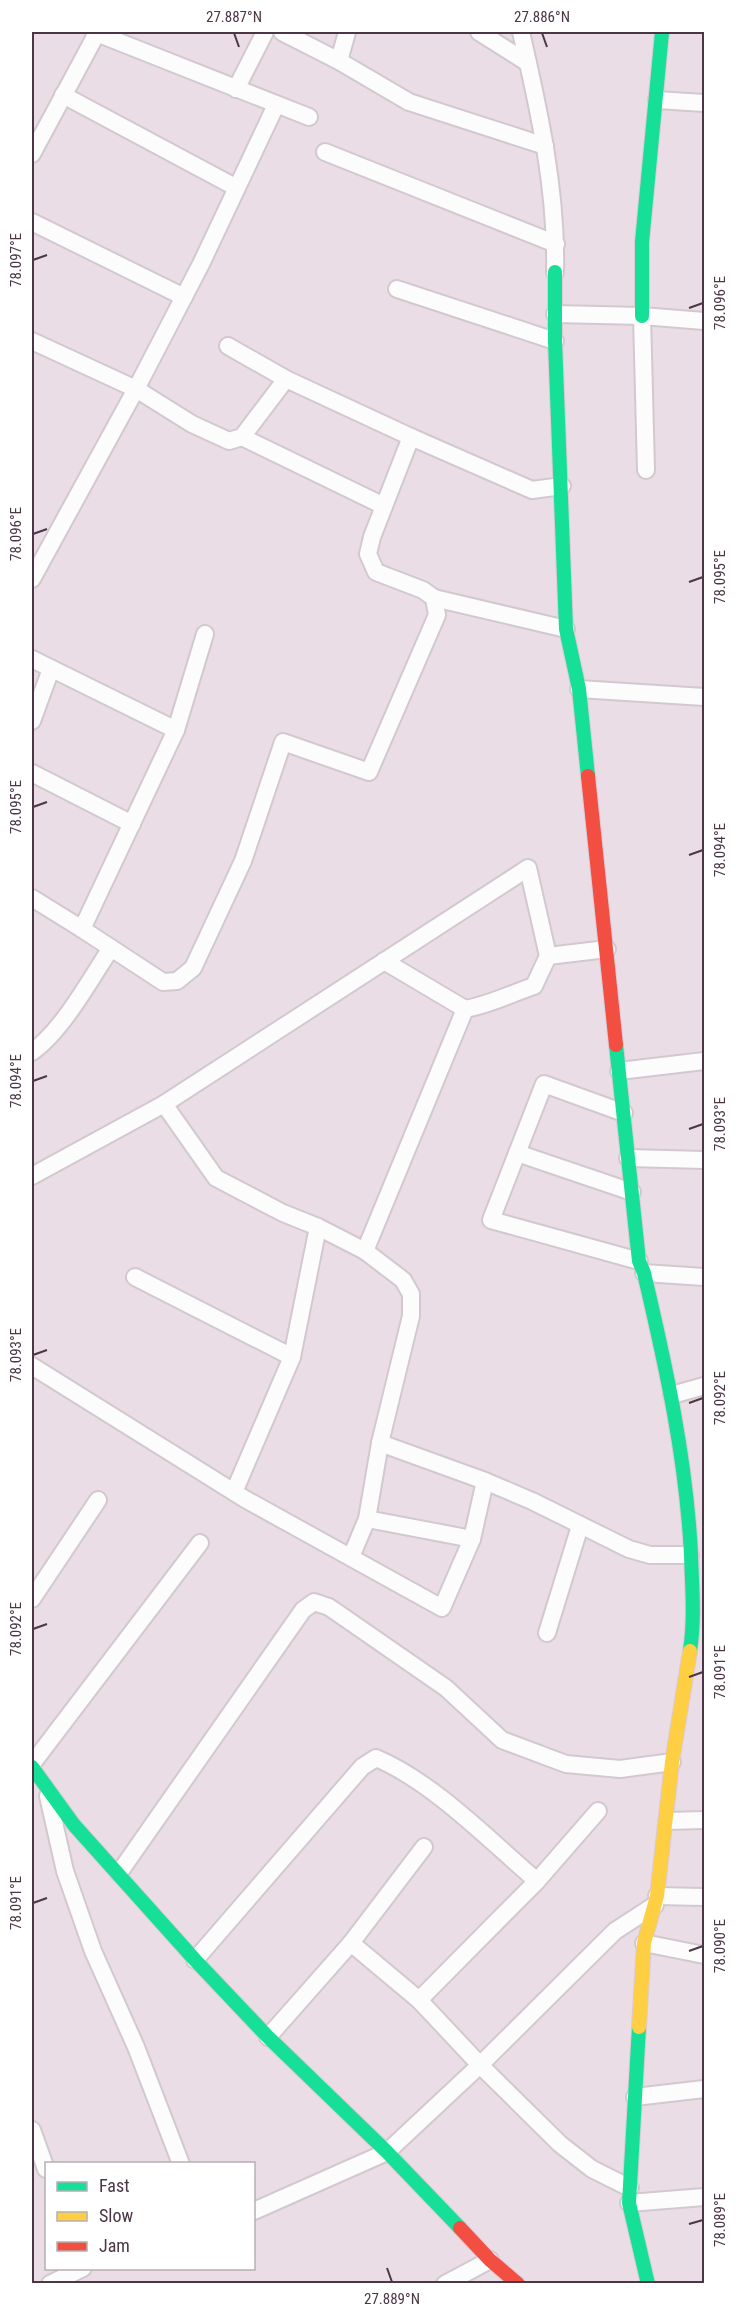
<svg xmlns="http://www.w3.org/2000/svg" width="736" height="2315" font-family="'Roboto Condensed',sans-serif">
	<rect width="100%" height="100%" fill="#f3ecf0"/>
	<!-- residential -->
	<path fill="#ebdde6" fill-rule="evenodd" d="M32,32H704V2283L32,2284ZM46,2164H254V2268H46Z"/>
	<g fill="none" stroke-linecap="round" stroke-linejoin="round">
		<defs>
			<g id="street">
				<polyline points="94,32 309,117"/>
				<polyline points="282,32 339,61 409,102 545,146"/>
				<polyline points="479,32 528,63"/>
				<path d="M521,32C539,110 557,191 555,272"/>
				<polyline points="339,61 347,32"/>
				<polyline points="236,89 265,32"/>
				<polyline points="63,95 237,188"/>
				<polyline points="657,100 704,103"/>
				<polyline points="325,152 556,244"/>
				<polyline points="32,154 97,33"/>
				<polyline points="32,222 184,297"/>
				<polyline points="397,289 555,341"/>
				<polyline points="555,314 642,316 704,321"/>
				<polyline points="642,316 646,470"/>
				<polyline points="32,341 136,389 201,264 276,105"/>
				<polyline points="242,437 384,506"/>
				<polyline points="411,437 532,490 562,486"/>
				<polyline points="32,579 136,389 192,424 229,441 242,437 286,379"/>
				<polyline points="434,598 566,629"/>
				<polyline points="32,659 176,730"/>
				<polyline points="579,689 704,697"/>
				<polyline points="32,721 51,669"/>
				<polyline points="32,773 132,824"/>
				<polyline points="32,898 82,929 176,730 205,634"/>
				<polyline points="82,929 163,982 177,981 193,968 243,861 283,742 369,772 437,615 434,598 423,590 376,572 368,554 372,537 411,437 286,379 228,346"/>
				<path d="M465,1009C489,1005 510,994 534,986L548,956"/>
				<path d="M32,1052C62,1031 90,980 111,948"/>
				<polyline points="619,1071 704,1061"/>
				<polyline points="164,1104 216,1178 283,1213 318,1227"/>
				<polyline points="624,1113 544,1084 491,1220 639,1261"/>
				<polyline points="517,1153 632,1192"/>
				<polyline points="628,1158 704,1160"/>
				<polyline points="32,1176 164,1104 528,868 548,956 607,949"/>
				<polyline points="644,1273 704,1277"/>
				<polyline points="135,1277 292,1357"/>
				<polyline points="32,1366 245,1499 442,1608 472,1539 367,1519 380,1443 411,1316 411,1294 403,1280 365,1251 465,1009 384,961"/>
				<polyline points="672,1395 704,1386"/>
				<polyline points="380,1443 485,1481 532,1501 629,1549 650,1555 690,1555"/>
				<polyline points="234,1492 292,1357 318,1227 365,1251"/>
				<polyline points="472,1539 485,1481"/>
				<polyline points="351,1557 367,1519"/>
				<polyline points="32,1599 98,1500"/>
				<polyline points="547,1633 580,1526"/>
				<polyline points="32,1764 200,1543"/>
				<polyline points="48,1796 65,1871 93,1951 136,2047 181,2164"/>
				<polyline points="598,1811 537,1881 419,2000 480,2065 560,2144 592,2169 630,2188"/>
				<polyline points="667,1821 704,1820"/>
				<polyline points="119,1873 303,1610 314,1602 329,1607 446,1688 502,1740 566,1764 620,1769 672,1762"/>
				<polyline points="657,1896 704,1897"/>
				<polyline points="351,1943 419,2000"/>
				<polyline points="644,1943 704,1955"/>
				<path d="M195,1960L362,1767L376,1758C433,1782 489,1840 537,1881"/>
				<polyline points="268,2037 351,1943 424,1847"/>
				<polyline points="635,2097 704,2089"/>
				<polyline points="32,2130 46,2169"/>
				<polyline points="629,2203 704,2197"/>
				<polyline points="254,2211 387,2152 480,2065 615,1931 655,1905"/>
				<polyline points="50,2284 83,2268"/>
				<polyline points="445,2284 490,2260"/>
			</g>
			<g id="fast">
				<polyline points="555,272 555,341 566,629 579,689 588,776"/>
				<polyline points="642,316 642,242 662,32"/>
				<path d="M616,1045L639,1261L644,1273C666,1367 686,1457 691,1554C692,1587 695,1618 690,1651"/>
				<polyline points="32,1767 74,1825 195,1960 268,2037 387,2152 460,2228"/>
				<polyline points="639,2027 629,2203 648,2284"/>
			</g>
			<polyline id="slow" points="639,2027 644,1943 657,1896 672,1762 690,1651"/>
			<g id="jam">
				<polyline points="588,776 616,1045"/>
				<polyline points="460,2228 490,2260 518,2284"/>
			</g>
		</defs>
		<!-- street casing -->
		<use href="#street" stroke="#d1c9ce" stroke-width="20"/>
		<!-- fast casing -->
		<use href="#fast" stroke="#dccad5" stroke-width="16"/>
		<!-- slow casing -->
		<use href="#slow" stroke="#dccad5" stroke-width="16"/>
		<!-- jam casing -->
		<use href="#jam" stroke="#dccad5" stroke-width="16"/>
		<!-- street -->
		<use href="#street" stroke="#fdfcfd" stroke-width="16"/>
		<!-- fast -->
		<use href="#fast" stroke="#16e098" stroke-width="14"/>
		<!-- slow -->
		<use href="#slow" stroke="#ffcf43" stroke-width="14"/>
		<!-- jam -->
		<use href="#jam" stroke="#f24e42" stroke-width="14"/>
	</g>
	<!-- ticks -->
	<path fill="none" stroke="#4a3645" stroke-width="2" d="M234,33L239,47M542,33L547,47M33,260L47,255M689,308L703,303M33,534L47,529M689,582L703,577M33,807L47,802M689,855L703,850M33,1081L47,1076M689,1129L703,1124M33,1355L47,1350M689,1403L703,1398M33,1629L47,1624M689,1677L703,1672M33,1903L47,1898M689,1951L703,1946M689,2224L703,2220M387,2268L392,2282"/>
	<!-- border -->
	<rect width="736" height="2315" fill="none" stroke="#ffffff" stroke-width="66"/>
	<!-- legend -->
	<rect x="45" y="2162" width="210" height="108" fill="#ffffff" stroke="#b7afb5" stroke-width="1.5"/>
	<rect x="57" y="2182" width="30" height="9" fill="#16e098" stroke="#b7afb5" stroke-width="1.5"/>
	<text x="99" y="2192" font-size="18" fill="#4a3645">Fast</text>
	<rect x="57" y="2212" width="30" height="9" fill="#ffcf43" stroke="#b7afb5" stroke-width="1.5"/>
	<text x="99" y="2222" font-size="18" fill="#4a3645">Slow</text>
	<rect x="57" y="2242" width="30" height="9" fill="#f24e42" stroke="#b7afb5" stroke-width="1.5"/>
	<text x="99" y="2252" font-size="18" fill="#4a3645">Jam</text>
	<rect x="33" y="33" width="670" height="2249" fill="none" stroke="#4a3645" stroke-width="2"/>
	<g font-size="15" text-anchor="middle" fill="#4a3645">
		<text x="234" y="22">27.887°N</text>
		<text x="542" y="22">27.886°N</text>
		<text transform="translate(16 260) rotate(-90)" y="5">78.097°E</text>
		<text transform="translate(720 303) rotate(-90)" y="5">78.096°E</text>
		<text transform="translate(16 534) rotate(-90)" y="5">78.096°E</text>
		<text transform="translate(720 577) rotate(-90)" y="5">78.095°E</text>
		<text transform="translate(16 807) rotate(-90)" y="5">78.095°E</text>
		<text transform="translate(720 850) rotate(-90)" y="5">78.094°E</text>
		<text transform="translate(16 1081) rotate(-90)" y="5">78.094°E</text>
		<text transform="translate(720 1124) rotate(-90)" y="5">78.093°E</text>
		<text transform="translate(16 1355) rotate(-90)" y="5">78.093°E</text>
		<text transform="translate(720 1398) rotate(-90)" y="5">78.092°E</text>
		<text transform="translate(16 1629) rotate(-90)" y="5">78.092°E</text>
		<text transform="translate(720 1672) rotate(-90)" y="5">78.091°E</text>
		<text transform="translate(16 1903) rotate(-90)" y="5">78.091°E</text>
		<text transform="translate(720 1946) rotate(-90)" y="5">78.090°E</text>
		<text transform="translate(720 2220) rotate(-90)" y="5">78.089°E</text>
		<text x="392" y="2304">27.889°N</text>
	</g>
</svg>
